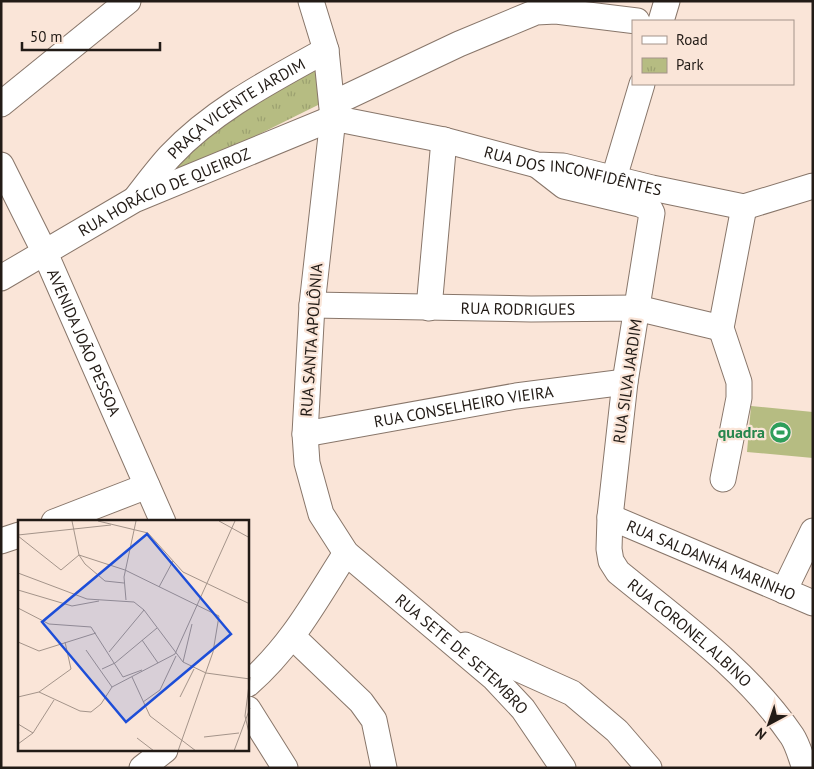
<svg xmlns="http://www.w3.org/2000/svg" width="814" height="769" font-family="'PT Sans',sans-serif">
	<defs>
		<pattern id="park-tufts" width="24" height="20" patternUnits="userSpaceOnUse" patternTransform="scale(1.25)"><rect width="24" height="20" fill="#b6bc82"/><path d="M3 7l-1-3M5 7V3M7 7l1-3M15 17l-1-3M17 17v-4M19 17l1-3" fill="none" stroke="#9ca170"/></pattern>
	</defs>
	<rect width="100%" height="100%" fill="#fae5d8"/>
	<!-- green -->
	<polygon fill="#b6bc82" points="751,406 813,412 813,458 747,452"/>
	<!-- park -->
	<polygon fill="url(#park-tufts)" points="323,40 318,105 120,203"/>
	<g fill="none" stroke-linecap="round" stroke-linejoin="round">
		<defs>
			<g id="minor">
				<path id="s1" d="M311,1L326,50L333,118L312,305L305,434L307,463L321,514L346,553L494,678L523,709L563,768"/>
				<polyline points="661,21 667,1"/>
				<polyline points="1,104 128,1"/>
				<polyline points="332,104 459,44 536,12 556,11 637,21"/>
				<path id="s2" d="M333,118L444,140L537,165L563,166L652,188L744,207L813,186"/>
				<path id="s3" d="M1,165L45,253L163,522"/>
				<path id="s4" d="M537,165L564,186L640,204L650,209L652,213L625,382L610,517L609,549L611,561L618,572C679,622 747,670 792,736C798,745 801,758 805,768"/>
				<polyline points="614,178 642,84"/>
				<path id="s5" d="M136,198C147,184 158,169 170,156C213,110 272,80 326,50"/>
				<path id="s6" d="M1,278L134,200L333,118"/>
				<path id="s7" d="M312,305L531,309L637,308L721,328"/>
				<polyline points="429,308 444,140"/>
				<path id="s8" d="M305,434L516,396L625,382"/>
				<polyline points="723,479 739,398 739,382 721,328 744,207"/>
				<path id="s9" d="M610,517L813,603"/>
				<polyline points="54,522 147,486"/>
				<polyline points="1,541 19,535"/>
				<polyline points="784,591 813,531"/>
				<polyline points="293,637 361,702 374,720 384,768"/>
				<polyline points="465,645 572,693 617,731 649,768"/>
				<path d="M248,684C292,645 314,603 346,553"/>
				<polyline points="248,709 285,768"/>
				<polyline points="142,768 165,750"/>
			</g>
		</defs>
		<!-- minor casing -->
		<use href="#minor" stroke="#88766a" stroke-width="27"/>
		<!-- minor -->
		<use href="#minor" stroke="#fff" stroke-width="25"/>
	</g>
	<!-- icons -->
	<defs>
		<symbol id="stadium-disc" viewBox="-11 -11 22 22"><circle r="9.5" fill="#2e9e5b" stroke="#fae5d8"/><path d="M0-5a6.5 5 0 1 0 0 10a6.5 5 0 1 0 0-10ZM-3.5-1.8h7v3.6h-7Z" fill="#fff"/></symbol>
	</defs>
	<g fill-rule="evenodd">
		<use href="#stadium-disc" x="768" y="420" width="25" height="25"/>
	</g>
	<g text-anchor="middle" stroke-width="4.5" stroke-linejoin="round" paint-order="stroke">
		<!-- street labels -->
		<g font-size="16" fill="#221b16" stroke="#fae5d8">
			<text dy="6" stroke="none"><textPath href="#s5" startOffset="136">PRAÇA VICENTE JARDIM</textPath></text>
			<text dy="6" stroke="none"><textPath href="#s2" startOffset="246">RUA DOS INCONFIDÊNTES</textPath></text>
			<text dy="6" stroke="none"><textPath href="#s6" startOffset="185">RUA HORÁCIO DE QUEIROZ</textPath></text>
			<text dy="6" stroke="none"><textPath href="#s7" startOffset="206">RUA RODRIGUES</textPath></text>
			<text transform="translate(311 340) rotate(-86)" y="6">RUA SANTA APOLÔNIA</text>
			<text dy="6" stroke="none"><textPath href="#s3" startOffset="196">AVENIDA JOÃO PESSOA</textPath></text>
			<text transform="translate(627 381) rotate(-82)" y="6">RUA SILVA JARDIM</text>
			<text dy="6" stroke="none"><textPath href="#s8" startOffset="161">RUA CONSELHEIRO VIEIRA</textPath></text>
			<text dy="6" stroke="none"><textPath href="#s9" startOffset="110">RUA SALDANHA MARINHO</textPath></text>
			<text dy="6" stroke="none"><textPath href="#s4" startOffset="586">RUA CORONEL ALBINO</textPath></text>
			<text dy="6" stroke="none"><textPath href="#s1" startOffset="719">RUA SETE DE SETEMBRO</textPath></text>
		</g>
		<!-- leisure labels -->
		<g font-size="16" font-weight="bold" fill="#27864d" stroke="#fae5d8" text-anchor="end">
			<text x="765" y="438">quadra</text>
		</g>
	</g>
	<!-- overview -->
	<g transform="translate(18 520)">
		<rect width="231" height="231" fill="#fae5d8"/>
		<path fill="none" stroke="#a4948a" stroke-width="1" d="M54,1L61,35L67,44L87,61L106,63M80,1L130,13L165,52L232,84M201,1L232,18M0,15L93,5M0,16L43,50L61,35L107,50L201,96L195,132L160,231M0,53L69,79L116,82L126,90L165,142L188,153L232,159M141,67L155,41M0,70L54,86L81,81M108,80L106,57L118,1M0,88L31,104L73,107L105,157L124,150M124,120L140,143M0,122L21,131L78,113M68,130L94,167M91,132L126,90M157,134L217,1M165,142L174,104M84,149L97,143L139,108M114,157L132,196L178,231M232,157L227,196L232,217M21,172L53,149L47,122M0,177L21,172L62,191L73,192L83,184L94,167L157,134M162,177L176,149M125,182L142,170L158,136M0,204L15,213M186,217L221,213M119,218L136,231M0,224L15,213L36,180M216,231L232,188"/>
		<path fill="#1d4ed8" fill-opacity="0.15" stroke="#1d4ed8" stroke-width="2.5" d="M129,14L213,114L108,202L24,102Z"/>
		<rect width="231" height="231" fill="none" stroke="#221b16" stroke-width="2.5"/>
	</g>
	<!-- border -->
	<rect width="814" height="769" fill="none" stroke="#221b16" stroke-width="5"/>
	<!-- legend -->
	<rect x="632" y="20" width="162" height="65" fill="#fae5d8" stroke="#a4948a"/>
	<rect x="642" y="36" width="25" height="8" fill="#ffffff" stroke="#a4948a"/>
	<text x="676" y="45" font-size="15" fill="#221b16">Road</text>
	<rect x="642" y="58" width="25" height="15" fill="url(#park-tufts)" stroke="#a4948a"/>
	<text x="676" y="70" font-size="15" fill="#221b16">Park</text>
	<!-- north arrow -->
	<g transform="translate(769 724) rotate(220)" stroke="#fae5d8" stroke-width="4" paint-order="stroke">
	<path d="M0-4L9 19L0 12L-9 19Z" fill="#221b16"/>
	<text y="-8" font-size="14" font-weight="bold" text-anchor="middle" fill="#221b16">N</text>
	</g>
	<!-- scale -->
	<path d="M22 42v8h138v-8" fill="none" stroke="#221b16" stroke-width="2.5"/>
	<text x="30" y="42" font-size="15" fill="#221b16" stroke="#fae5d8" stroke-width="4" paint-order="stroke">50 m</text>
</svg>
